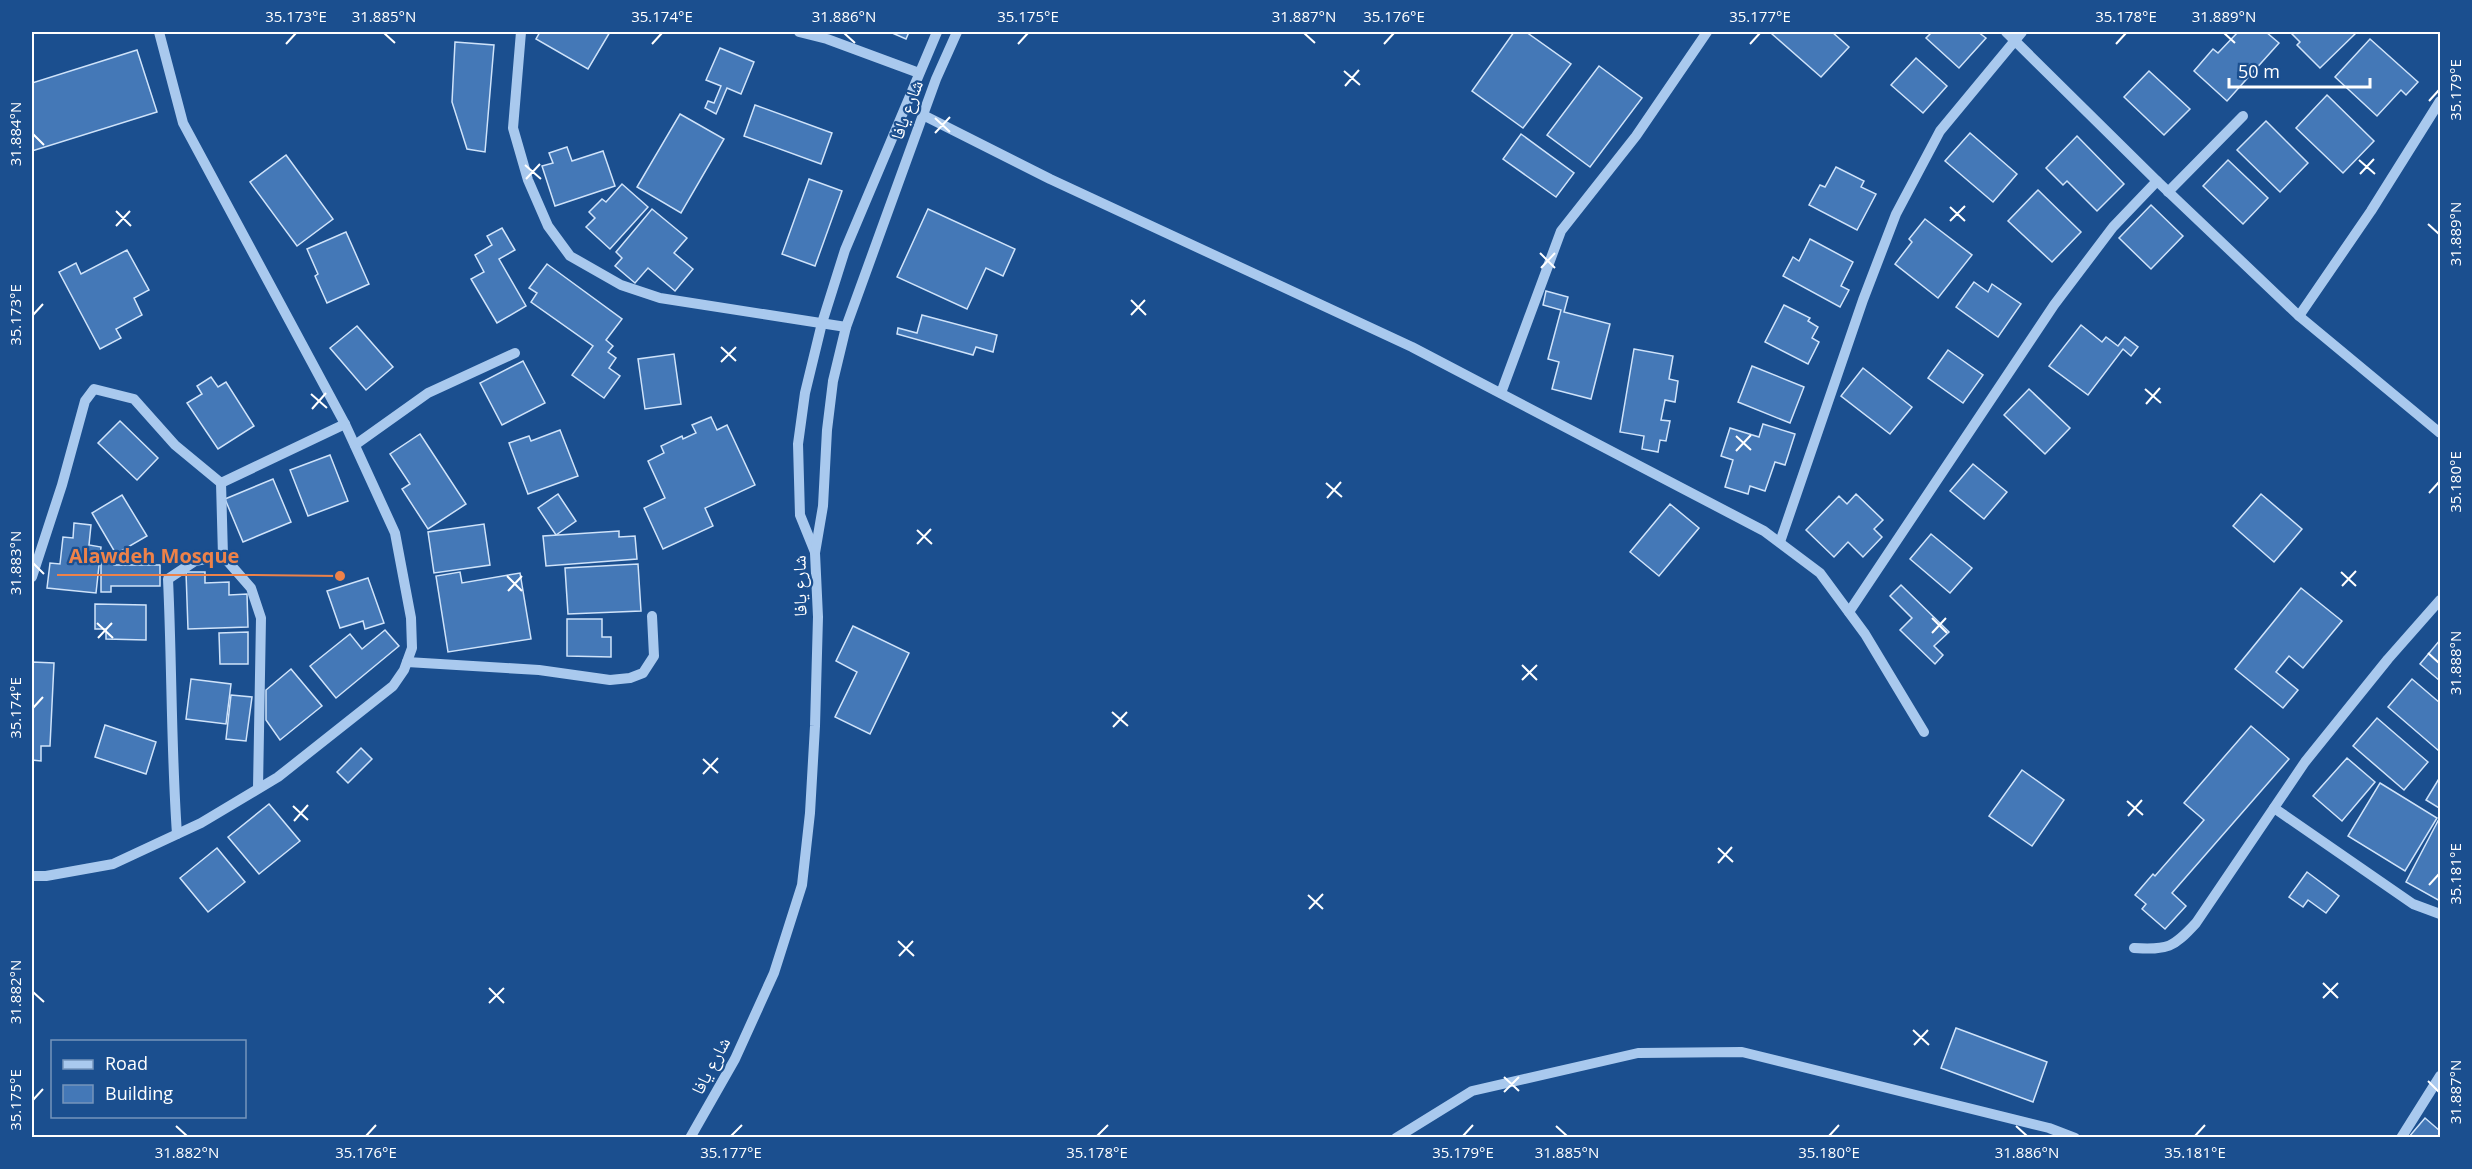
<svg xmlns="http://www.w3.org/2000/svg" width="2472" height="1169" font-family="'Open Sans','Noto Naskh Arabic',sans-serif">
	<rect width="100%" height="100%" fill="#1b4f8f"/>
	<!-- building -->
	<g fill="#4478b7" stroke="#cfe3fa" stroke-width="1.5">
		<polygon points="540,32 610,32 588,69 536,39"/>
		<polygon points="890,32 909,32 906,39"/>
		<polygon points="1514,32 1526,32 1571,64 1523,128 1472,91"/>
		<polygon points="1774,32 1832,32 1849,47 1821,77 1772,34"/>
		<polygon points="1932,32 1978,32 1986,38 1959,68 1926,38"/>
		<polygon points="2238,32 2266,32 2279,43 2227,101 2194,71 2213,49 2218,53"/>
		<polygon points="2290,32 2357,32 2320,68 2297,45 2300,42"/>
		<polygon points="2370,39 2418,82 2406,95 2401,90 2377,116 2335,77"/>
		<polygon points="455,42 494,45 485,152 467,149 452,102"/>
		<polygon points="720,48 754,62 741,94 727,88 716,114 705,108 708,101 714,103 721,86 706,80"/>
		<polygon points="137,50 157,112 32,151 32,83"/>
		<polygon points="1916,58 1947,86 1923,113 1891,85"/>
		<polygon points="1599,66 1642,98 1590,167 1547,135"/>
		<polygon points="2149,71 2190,109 2164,135 2124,97"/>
		<polygon points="2327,95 2374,141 2343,173 2296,128"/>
		<polygon points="755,105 832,133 821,164 744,136"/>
		<polygon points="680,114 724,139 681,213 637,187"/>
		<polygon points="2266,121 2308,163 2280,192 2237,150"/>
		<polygon points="1970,133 2017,174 1993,202 1945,161"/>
		<polygon points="1521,134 1574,173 1556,197 1503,159"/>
		<polygon points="2077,136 2124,184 2097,211 2067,181 2063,185 2046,168"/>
		<polygon points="567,147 572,161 603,151 615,186 555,206 542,166 553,163 549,153"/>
		<polygon points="286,155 333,219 297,246 250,182"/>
		<polygon points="2228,160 2268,198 2243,224 2203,186"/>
		<polygon points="1836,167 1864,181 1861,187 1876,194 1857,230 1809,205 1820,185 1825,187"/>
		<polygon points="809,179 842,191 815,266 782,254"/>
		<polygon points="622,184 648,207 610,249 586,227 595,218 589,212 602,199 606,202"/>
		<polygon points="2038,190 2081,232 2052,262 2008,221"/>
		<polygon points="2151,205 2183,236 2151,269 2119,238"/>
		<polygon points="652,209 687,238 674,253 693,269 675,291 648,268 635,283 615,266 622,258 616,252"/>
		<polygon points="928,209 1015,249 1003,276 986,268 967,309 897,277"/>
		<polygon points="1925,219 1972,255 1938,298 1895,264 1912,242 1909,239"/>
		<polygon points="502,228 515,250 499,259 526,306 497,323 471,279 484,272 475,255 492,245 487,236"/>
		<polygon points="346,232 369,284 327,303 315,276 318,274 307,249"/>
		<polygon points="1810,239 1853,262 1841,286 1849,290 1840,307 1783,276 1793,257 1799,261"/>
		<polygon points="127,250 149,290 134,298 142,315 116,329 121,338 100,349 59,272 76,263 81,274"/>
		<polygon points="547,264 622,319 606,340 613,346 608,352 616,358 609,368 620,376 604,398 572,375 593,346 531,302 537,293 529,288"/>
		<polygon points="1974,282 1988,292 1992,284 2021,304 1998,337 1956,307"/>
		<polygon points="1546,291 1568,297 1564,312 1610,324 1591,399 1552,389 1559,362 1548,359 1561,310 1543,305"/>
		<polygon points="1784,305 1810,318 1808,321 1818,327 1812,338 1819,342 1808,364 1765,342"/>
		<polygon points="922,315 997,335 993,352 976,347 973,355 897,334 898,328 917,333"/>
		<polygon points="2081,325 2102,342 2106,337 2118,346 2125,337 2138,347 2131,356 2123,349 2088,395 2049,366"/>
		<polygon points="357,326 393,367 366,390 330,348"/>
		<polygon points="1634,349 1673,356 1669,379 1678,381 1675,402 1665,400 1661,420 1670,421 1666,441 1660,440 1658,452 1642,449 1644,436 1620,432"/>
		<polygon points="1948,350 1983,375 1963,403 1928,378"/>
		<polygon points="674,354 681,404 645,409 638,359"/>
		<polygon points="523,361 545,403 502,425 480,383"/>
		<polygon points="1752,366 1804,387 1790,423 1738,402"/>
		<polygon points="1863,368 1912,407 1890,434 1841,396"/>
		<polygon points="211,377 218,387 226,382 254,426 218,449 187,403 202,394 197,386"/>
		<polygon points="2029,389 2070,428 2045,454 2004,415"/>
		<polygon points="711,417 717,430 727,425 755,485 705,508 713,526 663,549 644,508 665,498 648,461 664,453 661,446 682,436 683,439 696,433 692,425"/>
		<polygon points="120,421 158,458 137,480 98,443"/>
		<polygon points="1763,424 1795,434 1785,465 1775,462 1765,491 1750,486 1748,494 1725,487 1733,460 1721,456 1730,428 1759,437"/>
		<polygon points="560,430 578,476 528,494 509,443 529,436 531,441"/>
		<polygon points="420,434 466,504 428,529 402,489 410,484 390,454"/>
		<polygon points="330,455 348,501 308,516 290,470"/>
		<polygon points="1973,464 2007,492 1984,519 1950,491"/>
		<polygon points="273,479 291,522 243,542 225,499"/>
		<polygon points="558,494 576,521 556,535 538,508"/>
		<polygon points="1856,494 1883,520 1874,529 1882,537 1863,557 1848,542 1834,557 1806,530 1839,496 1847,504"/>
		<polygon points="2261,494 2302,529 2274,562 2233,526"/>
		<polygon points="122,495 147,536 116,554 92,513"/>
		<polygon points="1670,504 1699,528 1659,576 1630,552"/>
		<polygon points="74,523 91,525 89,545 101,547 96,593 47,588 50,563 60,564 63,537 73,538"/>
		<polygon points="484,524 490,565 434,573 428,532"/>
		<polygon points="619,531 619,537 635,536 637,559 546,566 543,536"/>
		<polygon points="1931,534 1972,568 1950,593 1910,559"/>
		<polygon points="101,559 114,559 114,565 160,565 160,586 111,586 111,592 101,592"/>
		<polygon points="638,564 641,611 568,614 565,568"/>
		<polygon points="186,572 205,572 205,583 229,582 229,595 247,594 248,627 188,629"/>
		<polygon points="460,572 462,583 520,573 531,639 448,652 436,576"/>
		<polygon points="368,578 384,623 365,629 363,621 340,628 327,591"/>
		<polygon points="1901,585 1949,632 1934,646 1943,655 1935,664 1900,630 1912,618 1890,596"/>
		<polygon points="2301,588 2342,621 2303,668 2289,656 2276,672 2298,690 2283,708 2235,669"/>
		<polygon points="95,604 146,605 146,640 106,639 106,629 95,629"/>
		<polygon points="567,619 602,619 602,637 611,637 611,657 567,656"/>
		<polygon points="853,626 909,653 870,734 835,717 857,672 836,661"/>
		<polygon points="385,630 399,646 336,698 310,666 350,634 362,649"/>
		<polygon points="248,632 248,664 220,664 219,633"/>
		<polygon points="2440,640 2440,681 2420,664"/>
		<polygon points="32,662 54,663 50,746 41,746 41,761 32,760"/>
		<polygon points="291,669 322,706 280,740 266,720 266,690"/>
		<polygon points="191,679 231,684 226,724 186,719"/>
		<polygon points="2412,679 2440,703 2439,751 2388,707"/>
		<polygon points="231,695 252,697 246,741 226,739"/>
		<polygon points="2377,718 2428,762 2404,790 2353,746"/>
		<polygon points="105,725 156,742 146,774 95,757"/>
		<polygon points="2251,726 2289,759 2172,893 2186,906 2165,929 2142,909 2146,904 2135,895 2153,874 2155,876 2204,820 2184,803"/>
		<polygon points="361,748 372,759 348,783 337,772"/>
		<polygon points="2347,758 2375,782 2342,821 2313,796"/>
		<polygon points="2022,770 2064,800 2032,846 1989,816"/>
		<polygon points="2440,777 2440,806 2439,808 2426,800"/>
		<polygon points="2380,783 2437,818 2405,871 2348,836"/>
		<polygon points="269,804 300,841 259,874 228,837"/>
		<polygon points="2440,817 2440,901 2406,882"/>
		<polygon points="217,848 245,882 208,912 180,878"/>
		<polygon points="2307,872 2339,896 2326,913 2308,900 2303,907 2289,897"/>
		<polygon points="1956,1028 2047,1062 2033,1102 1941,1068"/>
		<polygon points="2425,1118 2440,1131 2440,1138 2408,1138"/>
	</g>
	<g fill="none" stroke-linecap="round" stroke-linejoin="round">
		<!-- minor -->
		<g stroke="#a9c9ee" stroke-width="10">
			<polyline points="521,32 513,128 528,180 548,226 570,256 621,285 660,298 846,327"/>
			<polyline points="799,32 827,39 919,73"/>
			<polyline points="2006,32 2157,181 2299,316 2440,433"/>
			<polyline points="923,115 1050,179 1412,347 1764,531 1820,573 1865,634 1924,732"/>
			<polyline points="2168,192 2243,116"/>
			<polyline points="2299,316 2371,211 2440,101"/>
			<polyline points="1501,393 1561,231 1636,136 1707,32"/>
			<polyline points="355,445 428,393 515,353"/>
			<polyline points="221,483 223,556 251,588 261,618 258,788"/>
			<polyline points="1780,542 1863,300 1896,214 1940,131 2022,32"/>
			<polyline points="815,552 800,515 798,444 805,393 822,323 845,250 937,32"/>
			<polyline points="32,577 62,485 85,401 94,389 134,399 175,445 221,483 345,424"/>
			<polyline points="1849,612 2054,305 2113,227 2157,181"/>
			<polyline points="407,662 539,670 610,680 630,678 643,673 654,656 652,616"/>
			<polyline points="2274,808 2413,904 2440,914"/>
			<path d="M177,834C171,749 172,664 168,579L195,561L223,556"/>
			<polyline points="32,876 46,876 113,864 201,823 278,777 393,686 404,670 412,648 411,618 395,533 345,424 183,123 159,32"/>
			<path d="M2134,948C2168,950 2173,948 2196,923L2305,762L2388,659L2440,600"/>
			<polyline points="690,1138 735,1059 774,973 802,885 810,813 815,726 818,617 815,553 823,506 827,430 833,381 846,327 936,79 957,32"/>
			<polyline points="1396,1138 1472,1091 1638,1053 1742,1052 2049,1128 2075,1138"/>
			<polyline points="2401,1138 2440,1076"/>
		</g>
	</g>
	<!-- ticks -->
	<path fill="none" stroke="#fff" stroke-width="2" d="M384,33L395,43M844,33L855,43M1304,33L1315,43M2224,33L2235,43M286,44L296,33M652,44L662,33M1018,44L1028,33M1384,44L1394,33M1750,44L1760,33M2116,44L2126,33M1344,71L1360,85M1345,86L1359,70M2429,101L2439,90M935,118L950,132M935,133L950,117M33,134L44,145M2359,160L2375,174M525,165L541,179M2360,174L2374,159M526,179L540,164M1950,207L1965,221M116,211L131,226M1950,221L1965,206M2428,224L2439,234M116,226L130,211M1540,253L1555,268M1541,268L1555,253M1131,300L1146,315M33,315L43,304M1131,315L1145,300M721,347L736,361M721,362L736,347M2145,389L2161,403M311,394L327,408M2146,404L2160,388M312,409L326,393M1736,436L1751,450M1736,451L1751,435M1326,483L1342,497M2429,493L2439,482M1327,498L1341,482M917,530L932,544M917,544L931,529M33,563L44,574M2341,572L2356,586M507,576L522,591M2342,586L2356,571M508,591L522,576M1932,618L1947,633M97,623L113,638M1932,633L1946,618M98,638L112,623M2428,653L2439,663M1522,665L1537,680M1522,680L1537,665M33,708L43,697M1112,712L1128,726M1113,727L1127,712M703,759L718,773M703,774L718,758M2127,801L2143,815M293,806L308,820M2128,816L2142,800M294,821L308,805M1718,848L1733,862M1718,863L1732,847M2429,885L2439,874M1308,895L1323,909M1309,909L1323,894M898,941L914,956M899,956L913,941M2323,983L2338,998M489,988L504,1003M33,992L44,1002M2323,998L2338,983M489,1003L504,988M1913,1030L1929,1045M1914,1045L1928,1030M1504,1077L1519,1091M2428,1081L2439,1092M1504,1092L1519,1077M33,1100L43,1089M176,1126L187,1136M1556,1126L1567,1136M2016,1126L2027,1136M366,1136L376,1125M731,1136L742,1125M1097,1136L1108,1125M1463,1136L1473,1125M1829,1136L1839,1125M2195,1136L2205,1125"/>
	<g text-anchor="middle" stroke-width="4.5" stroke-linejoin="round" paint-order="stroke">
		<!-- street labels -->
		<g font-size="18" fill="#fff" stroke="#1b4f8f">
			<text transform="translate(907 110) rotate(-70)" y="6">شارع يافا</text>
			<text transform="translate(800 586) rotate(-91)" y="6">شارع يافا</text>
			<text transform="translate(711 1066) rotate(-62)" y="6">شارع يافا</text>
		</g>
	</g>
	<!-- callouts -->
	<path fill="none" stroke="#ee8249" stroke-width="2" d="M340 576L252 575H57"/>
	<circle fill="#ee8249" stroke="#1b4f8f" stroke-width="2" cx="340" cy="576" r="6"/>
	<g font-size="20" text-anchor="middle" font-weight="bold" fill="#ee8249" stroke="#1b4f8f" stroke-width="4.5" stroke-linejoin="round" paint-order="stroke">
		<text x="154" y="563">Alawdeh Mosque</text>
	</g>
	<!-- border -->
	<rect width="2472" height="1169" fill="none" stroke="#1b4f8f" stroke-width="66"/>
	<!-- legend -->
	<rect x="51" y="1040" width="195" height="78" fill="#1b4f8f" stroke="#7695bc" stroke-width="1.5"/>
	<rect x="63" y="1060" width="30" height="9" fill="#a9c9ee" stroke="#7695bc" stroke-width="1.5"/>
	<text x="105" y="1070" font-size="18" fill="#ffffff">Road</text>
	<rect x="63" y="1085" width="30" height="18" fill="#4478b7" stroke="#7695bc" stroke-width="1.5"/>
	<text x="105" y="1100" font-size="18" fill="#ffffff">Building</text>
	<!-- scale -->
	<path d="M2229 78v9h141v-9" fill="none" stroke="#ffffff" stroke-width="3"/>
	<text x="2238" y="78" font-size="18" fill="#ffffff" stroke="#1b4f8f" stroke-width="4.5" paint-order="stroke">50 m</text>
	<rect x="33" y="33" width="2406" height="1103" fill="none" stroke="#fff" stroke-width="2"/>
	<g font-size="15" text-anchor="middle" fill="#fff">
		<text x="296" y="22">35.173°E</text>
		<text x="384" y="22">31.885°N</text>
		<text x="662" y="22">35.174°E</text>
		<text x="844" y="22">31.886°N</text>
		<text x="1028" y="22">35.175°E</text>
		<text x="1304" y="22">31.887°N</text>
		<text x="1394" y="22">35.176°E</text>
		<text x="1760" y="22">35.177°E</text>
		<text x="2126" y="22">35.178°E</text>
		<text x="2224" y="22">31.889°N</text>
		<text transform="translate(2456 90) rotate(-90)" y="5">35.179°E</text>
		<text transform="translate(16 134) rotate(-90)" y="5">31.884°N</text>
		<text transform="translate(2456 234) rotate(-90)" y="5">31.889°N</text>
		<text transform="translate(16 315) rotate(-90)" y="5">35.173°E</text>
		<text transform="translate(2456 482) rotate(-90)" y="5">35.180°E</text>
		<text transform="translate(16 563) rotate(-90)" y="5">31.883°N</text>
		<text transform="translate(2456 663) rotate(-90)" y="5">31.888°N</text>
		<text transform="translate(16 708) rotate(-90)" y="5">35.174°E</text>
		<text transform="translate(2456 874) rotate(-90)" y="5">35.181°E</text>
		<text transform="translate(16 992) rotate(-90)" y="5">31.882°N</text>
		<text transform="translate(2456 1092) rotate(-90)" y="5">31.887°N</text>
		<text transform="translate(16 1100) rotate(-90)" y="5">35.175°E</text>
		<text x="187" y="1158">31.882°N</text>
		<text x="366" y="1158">35.176°E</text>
		<text x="731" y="1158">35.177°E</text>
		<text x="1097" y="1158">35.178°E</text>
		<text x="1463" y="1158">35.179°E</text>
		<text x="1567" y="1158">31.885°N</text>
		<text x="1829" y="1158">35.180°E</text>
		<text x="2027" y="1158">31.886°N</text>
		<text x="2195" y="1158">35.181°E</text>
	</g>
</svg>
